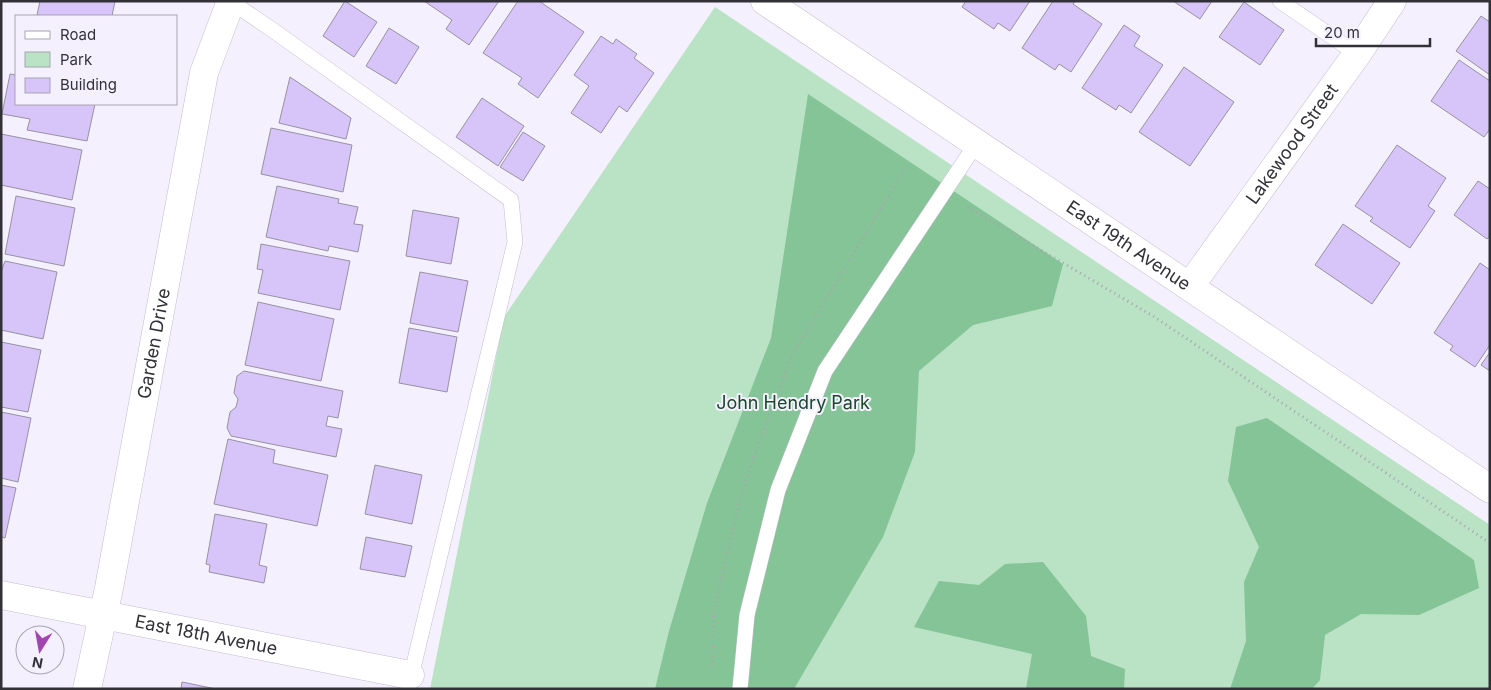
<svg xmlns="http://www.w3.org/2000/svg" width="1491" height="690" font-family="Inter,sans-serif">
	<rect width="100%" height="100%" fill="#f5f0fe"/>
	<!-- green -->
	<polygon fill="#b9e3c4" points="715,7 1490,525 1490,689 430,689 504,317"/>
	<!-- forest -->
	<g fill="#84c497">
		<polygon points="808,94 1063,264 1052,306 973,325 919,371 915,452 883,537 794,689 655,689 669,631 707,503 771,338"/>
		<polygon points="1267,418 1474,560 1479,588 1419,615 1361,614 1325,635 1320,680 1312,689 1230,689 1246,641 1244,582 1259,547 1228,481 1236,427"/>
		<polygon points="1043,562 1086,616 1091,656 1125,669 1124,689 1026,689 1032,654 914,627 939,581 979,585 1005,564"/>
	</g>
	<!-- building -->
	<g fill="#d7c4f8" stroke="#9792a1">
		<polygon points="40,1 115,1 112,16 47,16 37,15"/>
		<polygon points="345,1 377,22 354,57 323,36"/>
		<polygon points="424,1 499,1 469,45 446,29 452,20"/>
		<polygon points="518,1 539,1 584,32 538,98 518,84 522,78 483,53"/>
		<polygon points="966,1 1030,1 1010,31 998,23 994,29 962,7"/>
		<polygon points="1053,1 1075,1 1073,4 1102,24 1071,72 1059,64 1055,70 1022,48"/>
		<polygon points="1173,1 1212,1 1200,19"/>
		<polygon points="1244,2 1284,30 1260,65 1219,37"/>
		<polygon points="1481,16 1490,22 1490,75 1456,51"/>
		<polygon points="1124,25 1140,36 1134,46 1163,65 1131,113 1119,105 1116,110 1082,88"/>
		<polygon points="389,28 419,47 396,84 366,66"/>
		<polygon points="601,36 613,44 616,39 637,54 634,58 654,73 627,112 619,106 601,133 571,113 589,86 574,75"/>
		<polygon points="1459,60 1490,81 1490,129 1484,137 1431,101"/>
		<polygon points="1184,67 1234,102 1190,166 1139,132"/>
		<polygon points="10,74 16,75 16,104 95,104 87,141 27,130 30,119 2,114"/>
		<polygon points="290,77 351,118 346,139 279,123"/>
		<polygon points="482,98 524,126 498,166 456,137"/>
		<polygon points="271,128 352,145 343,192 261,174"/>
		<polygon points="523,132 545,146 523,181 500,167"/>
		<polygon points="1,134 82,150 72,200 1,185"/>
		<polygon points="1397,145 1446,178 1428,206 1435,211 1410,248 1370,221 1373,218 1355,206"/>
		<polygon points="1478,181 1490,189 1490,236 1487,239 1454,215"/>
		<polygon points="277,186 339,199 338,203 358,207 354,224 363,225 358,252 329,246 328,251 266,237"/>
		<polygon points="16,196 75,208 64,266 5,254"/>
		<polygon points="413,210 459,218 451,264 406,256"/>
		<polygon points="1343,224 1400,263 1372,304 1315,265"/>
		<polygon points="261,244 350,261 340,310 258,293 263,270 257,269"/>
		<polygon points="5,261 57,272 43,339 1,330 1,272"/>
		<polygon points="1480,263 1490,270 1490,345 1475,367 1450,350 1453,346 1434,333"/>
		<polygon points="420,272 468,281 458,332 410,323"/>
		<polygon points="258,302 334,319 321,381 245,365"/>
		<polygon points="409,328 457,337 447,392 399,383"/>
		<polygon points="1,342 41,350 28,412 1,407"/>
		<polygon points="1490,352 1490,371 1481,365"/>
		<polygon points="244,371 343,391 338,418 328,416 326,426 342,429 336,457 231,436 227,428 230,412 236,407 238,399 234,393 237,376"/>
		<polygon points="1,412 31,418 18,482 1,478"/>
		<polygon points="228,439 275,450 273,463 328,475 317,526 214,504"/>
		<polygon points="375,465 422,475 412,524 365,514"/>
		<polygon points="1,485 16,488 5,538 1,537"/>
		<polygon points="215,514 267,524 259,565 267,567 264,583 209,572 210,565 206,564"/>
		<polygon points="366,537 412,546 405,577 360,569"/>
		<polygon points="182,682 216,689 181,689"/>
	</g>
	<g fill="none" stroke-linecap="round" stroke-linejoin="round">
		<defs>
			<g id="lane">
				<polyline points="230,1 274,31 511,200 515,242 408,689"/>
				<polyline points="1280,1 1357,54"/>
				<polyline points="740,689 747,615 778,490 825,371 976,144"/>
			</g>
			<g id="street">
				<path id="s1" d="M765,1L1490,489"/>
				<path id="s2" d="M1190,286L1357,54L1392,1"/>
				<path id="s3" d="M1,595L410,675"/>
				<path id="s4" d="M87,689L109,588L204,73L231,1"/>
			</g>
		</defs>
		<!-- lane casing -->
		<use href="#lane" stroke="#c2bdcd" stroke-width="16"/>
		<!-- street casing -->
		<use href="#street" stroke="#c2bdcd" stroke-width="29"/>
		<!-- path -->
		<g stroke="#a8a5b0" stroke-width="3" stroke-dasharray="1 4" stroke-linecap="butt">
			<polyline points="968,207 1153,316 1490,543"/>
			<polyline points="712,667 714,609 745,481 792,355 906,167"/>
		</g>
		<!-- lane -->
		<use href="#lane" stroke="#fff" stroke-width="15"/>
		<!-- street -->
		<use href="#street" stroke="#fff" stroke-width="28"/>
	</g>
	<g text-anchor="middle" stroke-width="4" stroke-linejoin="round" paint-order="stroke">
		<!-- street labels -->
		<g font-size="18" fill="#333138" stroke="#f5f0fe">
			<text dy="6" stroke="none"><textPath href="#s2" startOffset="175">Lakewood Street</textPath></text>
			<text dy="6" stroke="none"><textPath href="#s1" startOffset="438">East 19th Avenue</textPath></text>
			<text dy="6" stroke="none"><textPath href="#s4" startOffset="352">Garden Drive</textPath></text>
			<text dy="6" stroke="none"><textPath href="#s3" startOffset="209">East 18th Avenue</textPath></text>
		</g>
		<!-- park labels -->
		<g font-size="18" fill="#19492b" stroke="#f5f0fe">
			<text x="793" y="409">John Hendry Park</text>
		</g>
	</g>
	<!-- border -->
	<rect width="1491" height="690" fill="none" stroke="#333138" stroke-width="5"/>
	<!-- legend -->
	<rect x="15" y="15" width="162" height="90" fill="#f5f0fe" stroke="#a7a4af"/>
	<rect x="25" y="31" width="25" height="8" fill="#ffffff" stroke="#a7a4af"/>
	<text x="60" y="40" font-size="15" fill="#333138">Road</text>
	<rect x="25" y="52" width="25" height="15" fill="#b9e3c4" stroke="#a7a4af"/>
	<text x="60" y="65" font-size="15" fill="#333138">Park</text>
	<rect x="25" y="78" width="25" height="15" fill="#d7c4f8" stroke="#a7a4af"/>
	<text x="60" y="90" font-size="15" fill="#333138">Building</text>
	<!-- north arrow -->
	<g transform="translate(40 650) rotate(191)"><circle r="24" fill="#f5f0fe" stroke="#a7a4af"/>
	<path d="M0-4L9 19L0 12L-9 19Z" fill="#a145b0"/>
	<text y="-8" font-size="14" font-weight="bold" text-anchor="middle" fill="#333138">N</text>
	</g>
	<!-- scale -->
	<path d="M1316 38v8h114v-8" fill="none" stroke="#333138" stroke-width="2.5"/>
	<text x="1324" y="38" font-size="15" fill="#333138" stroke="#f5f0fe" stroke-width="4" paint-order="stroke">20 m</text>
</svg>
